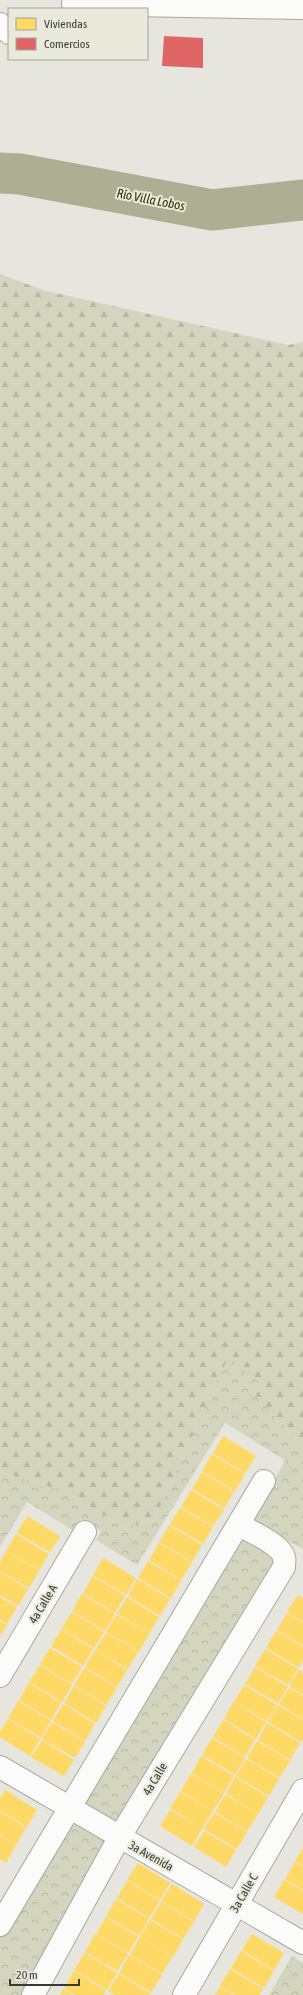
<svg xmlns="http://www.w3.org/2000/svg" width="303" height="1995" font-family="'Asap Condensed',sans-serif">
	<defs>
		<pattern id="forest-firs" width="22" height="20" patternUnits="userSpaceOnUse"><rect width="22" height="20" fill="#d4d5be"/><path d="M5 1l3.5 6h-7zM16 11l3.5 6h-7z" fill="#b7b8a4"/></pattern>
		<pattern id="park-crowns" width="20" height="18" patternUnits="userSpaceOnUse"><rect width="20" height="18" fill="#d4d5be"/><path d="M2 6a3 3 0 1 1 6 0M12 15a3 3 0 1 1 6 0" fill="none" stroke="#b7b8a4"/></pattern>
	</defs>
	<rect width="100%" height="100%" fill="#e6e6de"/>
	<!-- forest -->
	<polygon fill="url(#forest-firs)" points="0,274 46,291 288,345 303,342 303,1447 256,1396 228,1359 154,1520 124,1527 60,1490 0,1472"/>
	<!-- park -->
	<g fill="url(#park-crowns)">
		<polygon points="228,1358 261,1384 256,1396 303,1447 303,1549 253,1522 285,1460 225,1423 137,1565 96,1540 101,1531 81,1519 74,1531 27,1502 0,1547 0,1472 60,1490 124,1527 154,1520"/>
		<polygon points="240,1525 284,1567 33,1995 0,1995 0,1925"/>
		<polygon points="292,1956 303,1963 303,1995 269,1995"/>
	</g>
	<!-- homes -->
	<g fill="#ffd966">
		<polygon points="223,1436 256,1456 245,1473 213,1453"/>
		<polygon points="212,1454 245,1474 235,1491 202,1471"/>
		<polygon points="202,1472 234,1492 224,1508 192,1489"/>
		<polygon points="191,1490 224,1510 213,1526 181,1507"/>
		<polygon points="180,1508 213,1527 203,1544 170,1524"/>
		<polygon points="27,1516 60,1536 50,1552 17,1533"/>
		<polygon points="169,1525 202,1545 192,1562 159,1542"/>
		<polygon points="16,1534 49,1554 39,1570 6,1551"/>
		<polygon points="159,1543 192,1563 181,1580 149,1560"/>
		<polygon points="6,1551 39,1571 29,1588 0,1571 0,1562"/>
		<polygon points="103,1558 136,1578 126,1595 93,1575"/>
		<polygon points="148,1561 181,1581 171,1598 138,1578"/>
		<polygon points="0,1572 28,1589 18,1606 0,1595"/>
		<polygon points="93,1576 125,1596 115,1613 83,1593"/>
		<polygon points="137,1579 170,1599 160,1616 128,1596"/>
		<polygon points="82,1594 115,1614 105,1631 72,1611"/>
		<polygon points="298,1595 303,1598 303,1622 287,1612"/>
		<polygon points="0,1597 17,1607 7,1624 0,1619"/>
		<polygon points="127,1597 159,1617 149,1634 117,1614"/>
		<polygon points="72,1612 104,1632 94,1648 61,1629"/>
		<polygon points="287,1613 303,1623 303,1646 277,1630"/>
		<polygon points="116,1615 149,1634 139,1652 106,1632"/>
		<polygon points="0,1621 7,1625 0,1636"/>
		<polygon points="61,1630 93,1649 83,1666 51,1646"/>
		<polygon points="276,1631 303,1647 303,1661 299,1668 266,1648"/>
		<polygon points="106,1633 138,1652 128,1669 95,1650"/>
		<polygon points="50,1648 82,1667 72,1684 40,1664"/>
		<polygon points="265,1649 298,1669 288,1685 255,1666"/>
		<polygon points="95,1650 127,1670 117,1687 85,1667"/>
		<polygon points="40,1665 72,1685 62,1702 29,1682"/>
		<polygon points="255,1667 288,1687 278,1703 245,1684"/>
		<polygon points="84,1668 117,1688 106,1705 74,1685"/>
		<polygon points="299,1670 303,1672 303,1695 289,1686"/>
		<polygon points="29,1683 61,1703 51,1720 19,1700"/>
		<polygon points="244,1685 277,1705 267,1721 234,1702"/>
		<polygon points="74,1686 106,1706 96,1723 64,1703"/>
		<polygon points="289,1688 303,1696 303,1719 279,1704"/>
		<polygon points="18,1701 51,1721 41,1738 8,1718"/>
		<polygon points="233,1702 266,1722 256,1739 224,1719"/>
		<polygon points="63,1704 95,1724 85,1741 53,1721"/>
		<polygon points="278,1705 303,1720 303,1739 301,1742 268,1722"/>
		<polygon points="8,1719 40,1739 30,1756 0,1737 0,1731"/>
		<polygon points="223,1720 255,1740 245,1757 213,1737"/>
		<polygon points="52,1722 85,1742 75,1758 42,1739"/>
		<polygon points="267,1723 300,1743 290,1760 258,1740"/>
		<polygon points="212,1738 245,1758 235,1775 202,1755"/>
		<polygon points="42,1740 74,1760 64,1776 31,1757"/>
		<polygon points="257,1741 290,1761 279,1778 247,1758"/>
		<polygon points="201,1756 234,1776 224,1793 192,1773"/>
		<polygon points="246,1759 279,1779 269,1796 236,1776"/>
		<polygon points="191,1774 224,1793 213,1811 181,1791"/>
		<polygon points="235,1777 268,1797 258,1814 226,1794"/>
		<polygon points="5,1790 37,1810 27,1827 0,1810 0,1798"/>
		<polygon points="180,1792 213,1811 202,1829 170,1808"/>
		<polygon points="225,1795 258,1814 247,1831 215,1812"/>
		<polygon points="170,1810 202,1829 192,1846 160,1826"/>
		<polygon points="0,1811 26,1828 16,1845 0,1835"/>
		<polygon points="214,1813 247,1832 237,1849 204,1829"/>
		<polygon points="204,1831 236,1850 226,1867 194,1847"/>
		<polygon points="0,1836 16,1845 6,1863 0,1859"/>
		<polygon points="303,1848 303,1866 295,1861"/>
		<polygon points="295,1862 303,1867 303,1890 285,1879"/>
		<polygon points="138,1863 170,1883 160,1900 127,1880"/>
		<polygon points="284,1880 303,1891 303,1914 274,1897"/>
		<polygon points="127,1881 160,1901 149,1918 117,1898"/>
		<polygon points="172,1884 204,1904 194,1921 161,1901"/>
		<polygon points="116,1899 149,1919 139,1936 106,1916"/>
		<polygon points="161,1902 194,1922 183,1939 151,1919"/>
		<polygon points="106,1917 138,1937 128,1953 96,1934"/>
		<polygon points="150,1920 183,1940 173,1957 140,1937"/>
		<polygon points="95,1934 128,1954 117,1971 85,1952"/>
		<polygon points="252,1934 284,1953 274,1970 242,1950"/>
		<polygon points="140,1937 172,1957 162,1974 130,1955"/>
		<polygon points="241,1951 274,1971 264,1988 231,1968"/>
		<polygon points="85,1953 117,1973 107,1990 74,1970"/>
		<polygon points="129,1955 162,1975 151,1992 119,1973"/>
		<polygon points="230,1969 263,1989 259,1995 235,1995 220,1986"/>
		<polygon points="74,1971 106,1991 104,1995 75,1995 64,1988"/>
		<polygon points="119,1974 151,1994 151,1995 115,1995 108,1991"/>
		<polygon points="220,1987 233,1995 215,1995"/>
		<polygon points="63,1989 73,1995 60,1995"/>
	</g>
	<!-- shops -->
	<polygon fill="#e06666" points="164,36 203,38 203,68 162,66"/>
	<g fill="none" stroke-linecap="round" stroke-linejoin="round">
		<!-- river -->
		<polyline stroke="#aeaf92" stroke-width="41" points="0,173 20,174 212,210 303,200"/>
		<defs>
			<g id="minor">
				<polyline points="73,4 303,8"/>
				<polyline points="0,24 9,33"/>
				<polyline points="0,1676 85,1532"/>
				<polyline points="0,1767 303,1943"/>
				<polyline points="0,1925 264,1481"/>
				<path d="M33,1995L119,1838L284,1567C284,1564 285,1560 284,1557C280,1544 251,1532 240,1525"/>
				<polyline points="184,1995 303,1790"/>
			</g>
		</defs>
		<!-- minor casing -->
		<use href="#minor" stroke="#a8a8a3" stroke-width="24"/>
		<!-- minor -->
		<use href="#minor" stroke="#fbfbfa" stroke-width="22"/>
	</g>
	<g text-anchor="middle" stroke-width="4" stroke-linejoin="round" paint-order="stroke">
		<!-- street labels -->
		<g font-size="12" fill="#3a3a34" stroke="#e9eadb">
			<text transform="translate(43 1604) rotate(-59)" y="4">4a Calle A</text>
			<text transform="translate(155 1779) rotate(-59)" y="4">4a Calle</text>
			<text transform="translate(151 1856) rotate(29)" y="4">3a Avenida</text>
			<text transform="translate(244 1893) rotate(-60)" y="4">3a Calle C</text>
		</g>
		<!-- water labels -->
		<g font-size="13" font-style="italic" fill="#2f2e00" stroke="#e9eadb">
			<text transform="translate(151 199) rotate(11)" y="5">Río Villa Lobos</text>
		</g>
	</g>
	<!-- legend -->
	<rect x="8" y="8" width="140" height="52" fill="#e9eadb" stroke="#a3a498"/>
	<rect x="16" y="18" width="20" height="12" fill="#ffd966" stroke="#a3a498"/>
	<text x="44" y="28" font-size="12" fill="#3a3a34">Viviendas</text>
	<rect x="16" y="38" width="20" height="12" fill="#e06666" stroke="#a3a498"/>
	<text x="44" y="48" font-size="12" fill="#3a3a34">Comercios</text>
	<!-- scale -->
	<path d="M10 1979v6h69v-6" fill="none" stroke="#3a3a34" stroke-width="2"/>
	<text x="16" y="1979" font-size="12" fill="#3a3a34" stroke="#e9eadb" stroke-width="3" paint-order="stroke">20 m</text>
</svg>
